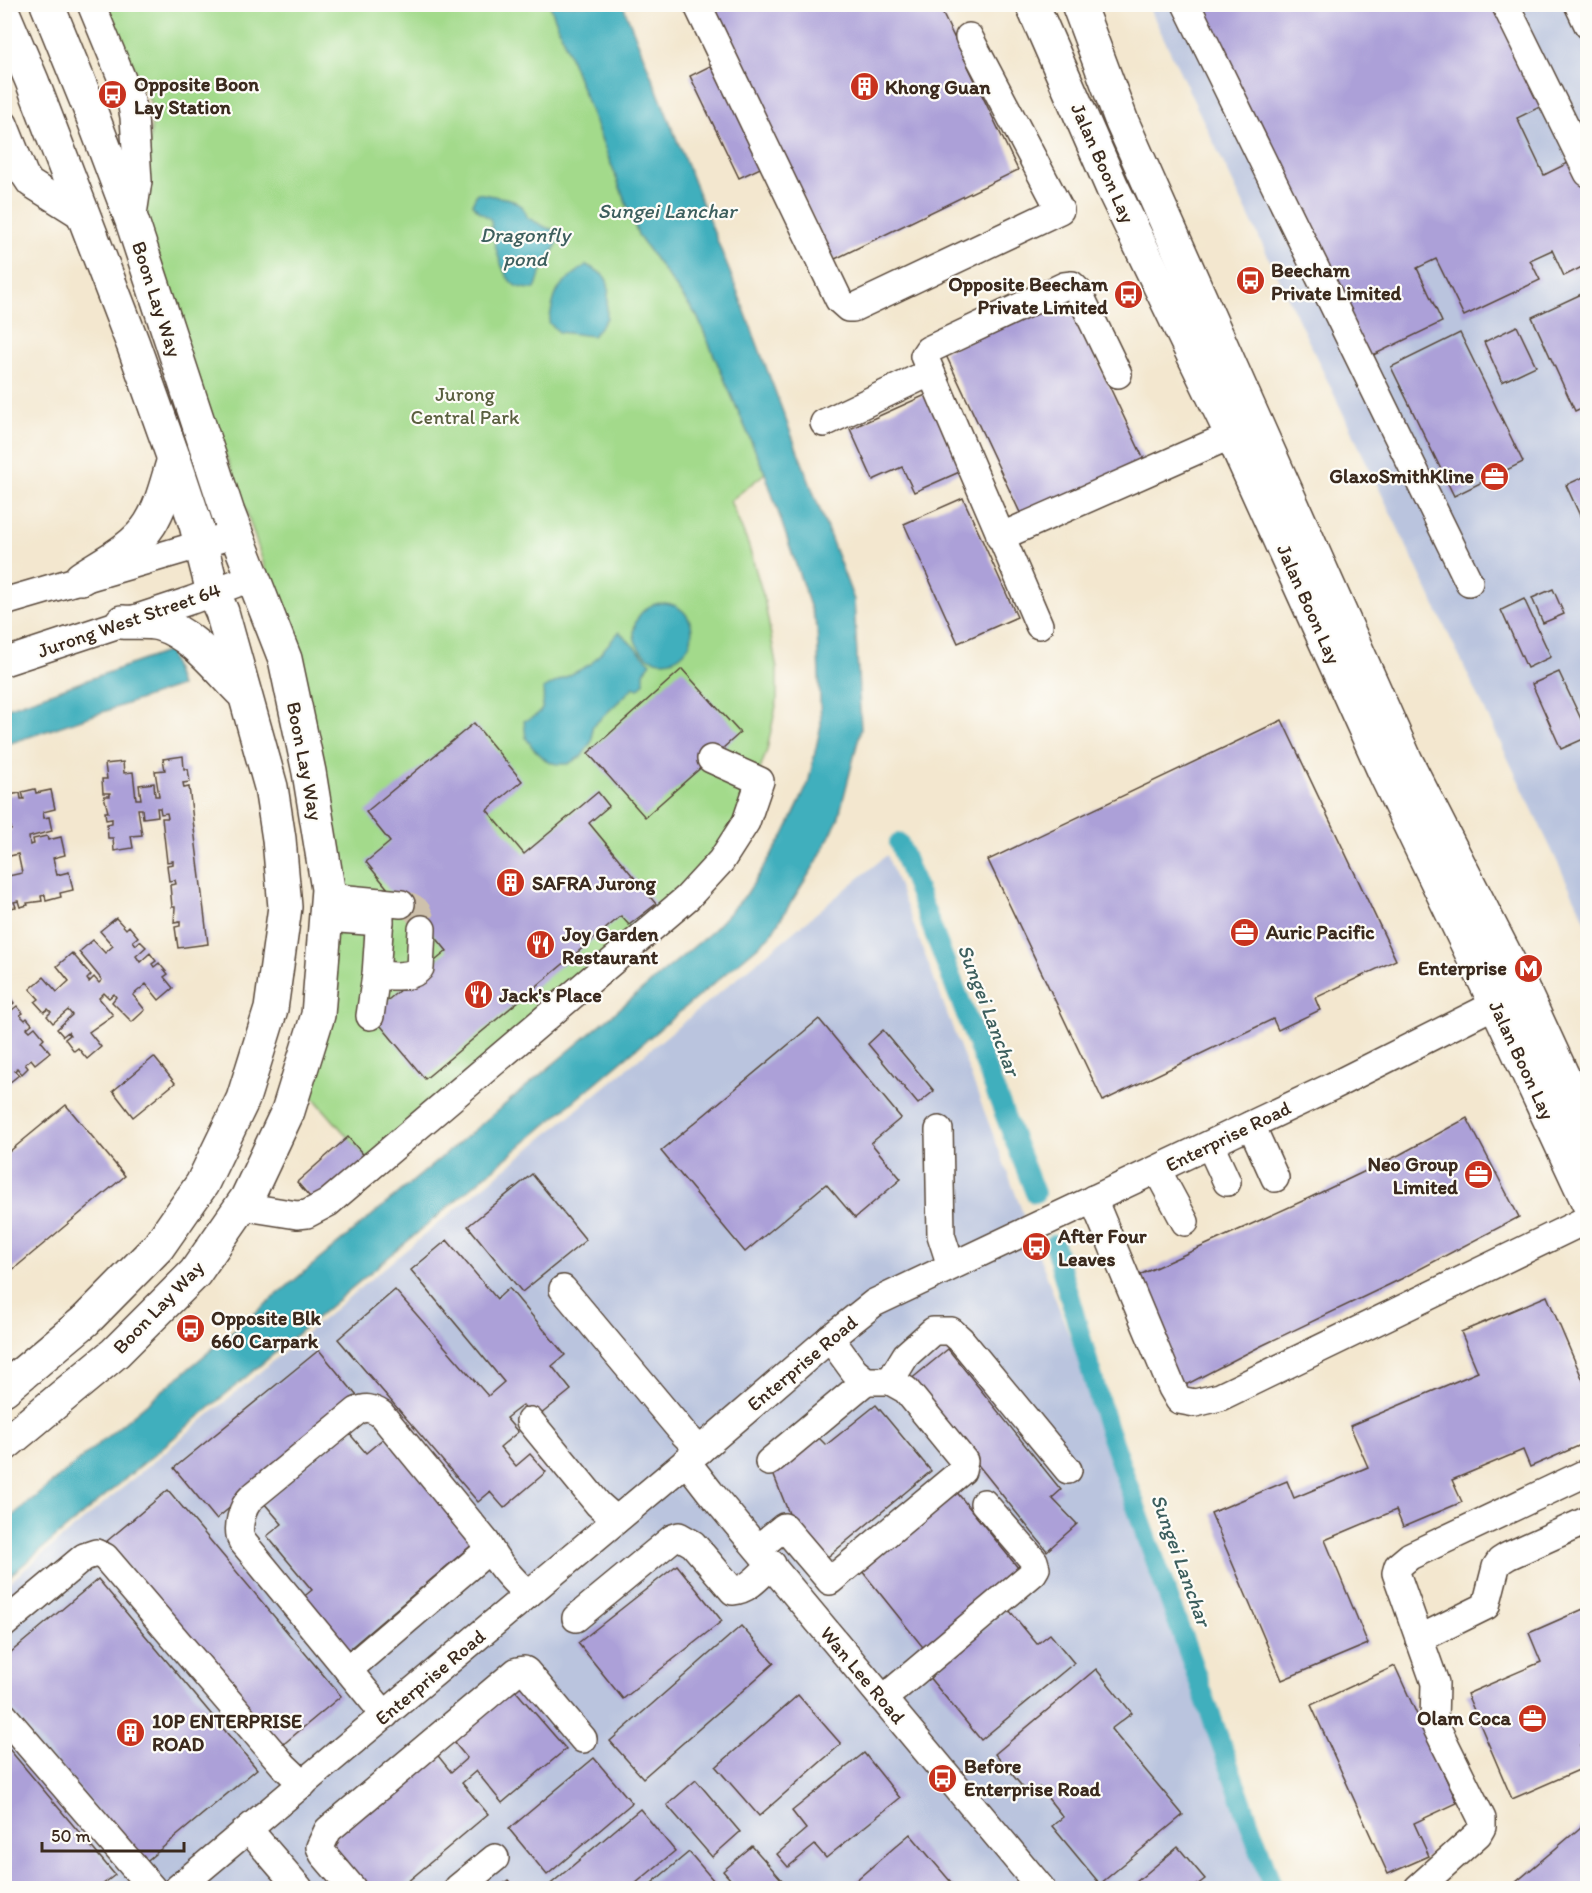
<svg xmlns="http://www.w3.org/2000/svg" width="1592" height="1893" font-family="Itim,sans-serif">
	<rect width="100%" height="100%" fill="#fdfcf7"/>
	<filter id="ink" filterUnits="userSpaceOnUse"><feTurbulence type="fractalNoise" baseFrequency=".0167" numOctaves="2"/><feDisplacementMap in="SourceGraphic" scale="12" xChannelSelector="R" yChannelSelector="G"/><feConvolveMatrix kernelMatrix="1 2 1 2 8 2 1 2 1" color-interpolation-filters="sRGB"/></filter>
	<filter id="wash" filterUnits="userSpaceOnUse"><feTurbulence type="fractalNoise" baseFrequency=".008" numOctaves="4" result="noise"/><feDisplacementMap in="SourceGraphic" scale="24" xChannelSelector="R" yChannelSelector="G"/><feGaussianBlur stdDeviation="1.35" result="paint"/><feColorMatrix in="noise" values="0 0 0 0 0 0 0 0 0 0 0 0 0 0 0 0 0 1.4 0 .05"/><feComposite in="paint" operator="in"/></filter>
	<g filter="url(#wash)">
		<rect width="100%" height="100%" fill="#f3e7cf"/>
		<!-- industrial -->
		<g fill="#bac4de">
			<polygon points="1148,5 1587,5 1587,924"/>
			<polygon points="887,855 1279,1888 5,1888 4,1587 372,1278"/>
		</g>
		<!-- green -->
		<polygon fill="#a3da8b" stroke="#6f8254" stroke-width="1.5" points="105,5 550,5 639,237 697,316 765,473 730,501 748,544 764,598 777,669 777,701 767,750 742,820 716,859 368,1160 305,1088 329,1014 295,660 246,510 139,220 153,115 151,104"/>
		<!-- water -->
		<g fill="#41afbd" stroke="#3e6c6e" stroke-width="1.5">
			<polygon points="550,5 623,5 735,285 854,600 861,729 838,820 816,863 770,936 5,1580 5,1522 709,934 746,895 784,835 808,784 821,725 817,627 765,473 697,316 639,237"/>
			<path d="M477,193L510,199L522,206L528,218L547,228L559,231L561,237L541,272L535,289C529,289 522,289 516,286C501,277 492,237 491,220C484,214 477,211 472,204Z"/>
			<path d="M586,265C620,280 605,289 607,318L593,336L559,332L549,323C555,286 558,287 586,265Z"/>
			<circle cx="663" cy="632" r="29"/>
			<path d="M619,632L651,663L644,672V683L638,689L634,687L592,727V741L582,756L568,764H557L548,762L533,748L526,738L524,721C543,714 545,709 543,689L591,664Z"/>
			<polygon points="169,651 180,686 5,745 5,709"/>
		</g>
		<g fill="none" stroke-linecap="round" stroke-linejoin="round">
			<!-- canal -->
			<g stroke="#41afbd" stroke-width="20">
				<polyline points="899,843 1035,1193"/>
				<polyline points="1054,1244 1107,1426 1273,1888"/>
			</g>
		</g>
		<g id="blocks">
			<!-- building -->
			<g fill="#aca0d8">
				<polygon points="709,4 938,4 1018,170 833,260"/>
				<polygon points="1197,4 1496,4 1544,105 1517,118 1544,175 1574,160 1588,188 1588,264 1564,276 1552,250 1530,260 1540,280 1464,316 1436,259 1417,268 1442,322 1365,359"/>
				<polygon points="720,61 769,164 739,178 690,76"/>
				<polygon points="1588,291 1588,405 1575,411 1532,317"/>
				<polygon points="1066,294 1145,462 1023,519 944,351"/>
				<polygon points="1517,326 1536,366 1502,382 1484,342"/>
				<polygon points="1460,333 1523,462 1454,496 1391,367"/>
				<polygon points="930,393 964,470 914,492 902,467 873,480 850,429"/>
				<polygon points="1588,475 1588,533 1566,485"/>
				<polygon points="963,498 1017,617 958,643 904,524"/>
				<polygon points="1553,589 1564,614 1543,623 1532,598"/>
				<polygon points="1524,599 1551,657 1527,668 1501,610"/>
				<polygon points="682,669 740,733 645,817 588,753"/>
				<polygon points="1559,672 1588,734 1588,737 1561,749 1532,684"/>
				<polygon points="1282,720 1396,960 1315,998 1320,1010 1278,1030 1273,1019 1103,1101 988,860"/>
				<polygon points="474,723 522,781 487,810 524,854 598,792 609,806 589,823 656,904 629,925 621,916 425,1079 371,1014 447,951 429,929 424,933 366,862 390,842 366,812"/>
				<polygon points="183,756 184,769 188,769 190,782 183,783 184,788 189,787 208,944 178,948 175,927 180,926 180,922 174,923 175,907 172,907 170,885 176,884 175,880 169,881 167,865 173,864 173,861 167,862 162,818 168,818 167,813 161,814 160,808 157,808 158,816 143,818 142,809 138,809 142,835 131,836 133,848 114,851 113,838 108,838 107,824 112,823 112,819 106,820 105,812 108,812 104,796 110,796 110,793 103,793 102,779 107,779 105,764 123,762 124,773 133,772 136,799 141,799 139,785 154,783 155,796 159,796 155,771 165,770 163,759"/>
				<polygon points="35,789 36,793 51,790 55,809 43,812 44,818 49,817 52,831 29,837 30,845 34,844 33,839 47,836 48,840 61,837 65,855 53,858 57,875 69,872 73,890 60,893 61,897 46,901 45,895 41,896 42,901 27,903 28,905 20,907 18,901 14,902 16,907 4,909 4,877 22,873 18,854 6,857 4,832 11,830 11,827 4,828 4,796 20,793 21,799 24,799 22,792"/>
				<polygon points="116,918 126,929 129,926 138,937 133,941 136,945 140,941 146,947 136,956 140,962 150,953 156,961 152,964 154,967 159,963 168,974 164,977 173,988 159,1000 146,984 133,995 145,1010 132,1022 112,1002 116,997 114,994 109,998 104,993 99,998 113,1015 89,1032 101,1047 87,1059 78,1048 74,1051 65,1039 70,1035 68,1032 63,1036 57,1029 72,1015 68,1010 53,1023 47,1016 51,1012 48,1009 44,1012 35,1002 39,999 30,989 44,977 57,992 69,981 57,966 72,953 91,975 87,979 89,982 94,977 99,983 102,980 79,952 93,940 105,953 113,946 100,931"/>
				<polygon points="6,992 14,1003 10,1007 12,1010 17,1006 23,1013 20,1015 25,1020 27,1018 32,1024 27,1028 30,1031 35,1027 44,1038 41,1041 50,1052 35,1064 31,1059 25,1064 28,1068 22,1074 17,1068 15,1071 19,1075 4,1087 4,1048 7,1046 4,1043"/>
				<polygon points="819,1019 901,1118 871,1143 901,1179 855,1218 826,1184 745,1252 661,1151"/>
				<polygon points="883,1030 934,1091 918,1104 868,1044"/>
				<polygon points="154,1057 175,1083 133,1117 113,1091"/>
				<polygon points="66,1105 125,1176 4,1277 4,1156"/>
				<polygon points="1467,1118 1519,1217 1401,1279 1261,1346 1176,1390 1135,1277 1307,1199 1399,1155"/>
				<polygon points="348,1137 368,1160 316,1204 297,1182"/>
				<polygon points="532,1174 586,1240 522,1292 468,1226"/>
				<polygon points="447,1240 497,1299 509,1288 565,1355 552,1366 571,1390 535,1419 523,1405 506,1418 518,1432 500,1447 516,1466 530,1454 546,1472 504,1508 490,1492 478,1502 338,1339 395,1290 488,1396 504,1382 411,1270"/>
				<polygon points="1547,1296 1588,1392 1588,1442 1530,1467 1523,1450 1452,1480 1462,1502 1403,1527 1396,1510 1325,1540 1368,1644 1282,1680 1211,1513 1287,1481 1294,1498 1368,1467 1350,1426 1478,1372 1461,1332"/>
				<polygon points="948,1349 1061,1490 1052,1498 1077,1524 1047,1551 910,1380"/>
				<polygon points="319,1350 361,1401 216,1519 174,1468"/>
				<polygon points="876,1405 931,1471 824,1560 794,1526 772,1471 815,1434 826,1445"/>
				<polygon points="348,1432 366,1453 385,1437 474,1543 341,1656 296,1603 312,1590 267,1536 282,1524 264,1503"/>
				<polygon points="168,1490 341,1696 280,1747 107,1541"/>
				<polygon points="955,1490 1023,1574 926,1651 858,1566"/>
				<polygon points="1588,1532 1588,1555 1579,1536"/>
				<polygon points="677,1565 722,1621 623,1699 578,1643"/>
				<polygon points="98,1579 257,1769 143,1864 4,1698 4,1658"/>
				<polygon points="1588,1607 1588,1742 1580,1745 1588,1766 1512,1799 1467,1694 1541,1662 1529,1633"/>
				<polygon points="1009,1610 1037,1644 1050,1634 1074,1663 981,1740 928,1676"/>
				<polygon points="741,1626 774,1663 643,1778 610,1741"/>
				<polygon points="1395,1666 1457,1803 1414,1823 1429,1856 1388,1874 1311,1705"/>
				<polygon points="1096,1669 1132,1713 1111,1729 1183,1815 1100,1884 1052,1826 1063,1817 1039,1787 1031,1797 995,1754"/>
				<polygon points="514,1689 566,1749 502,1803 476,1771 462,1783 488,1814 400,1888 367,1888 328,1842 435,1752 451,1772 467,1758 453,1741"/>
				<polygon points="798,1695 841,1744 759,1816 716,1767"/>
				<polygon points="4,1743 115,1875 98,1888 4,1888"/>
				<polygon points="864,1753 900,1798 826,1858 815,1845 788,1867 777,1854 806,1829 792,1811"/>
				<polygon points="594,1758 632,1803 547,1875 509,1829"/>
				<polygon points="696,1780 740,1832 712,1857 667,1805"/>
				<polygon points="640,1809 675,1851 630,1888 546,1888"/>
				<polygon points="1588,1821 1588,1888 1509,1888"/>
				<polygon points="910,1834 956,1888 847,1888"/>
				<polygon points="752,1846 789,1888 738,1888 723,1871"/>
				<polygon points="1178,1847 1205,1879 1193,1888 1129,1888"/>
				<polygon points="689,1852 720,1888 646,1888"/>
				<polygon points="508,1880 515,1888 498,1888"/>
			</g>
		</g>
	</g>
	<g filter="url(#ink)">
		<use href="#blocks" fill-opacity="0" stroke="#574639" stroke-width="1.5"/>
		<g fill="none" stroke-linecap="round" stroke-linejoin="round">
			<!-- minor-tunnel -->
			<path stroke="#cec1ac" stroke-width="27" stroke-dasharray="27 14" stroke-linecap="butt" d="M401,904C416,906 422,914 422,929"/>
			<defs>
				<g id="minor">
					<polyline points="91,4 131,101 134,117 138,181 132,221"/>
					<polyline points="697,4 839,300 848,308 853,308 1060,210 969,37"/>
					<polyline points="1186,4 1469,582"/>
					<polyline points="1505,4 1588,173"/>
					<polyline points="1578,4 1588,25"/>
					<polyline points="4,124 24,174 30,183 84,217"/>
					<polyline points="824,423 929,373"/>
					<polyline points="1000,537 1218,441 1233,437"/>
					<polyline points="4,602 236,534"/>
					<polyline points="1039,625 924,356 928,350 1064,286 1072,285 1078,291 1118,374"/>
					<polyline points="4,662 192,600 253,577"/>
					<polyline points="327,897 401,904"/>
					<polyline points="326,918 380,922"/>
					<path d="M376,975C390,975 410,980 420,968L422,929"/>
					<polyline points="370,1016 376,975 381,902"/>
					<polyline points="1251,1125 1275,1178"/>
					<polyline points="939,1130 941,1235 951,1266"/>
					<polyline points="1210,1145 1227,1182"/>
					<polyline points="1157,1170 1185,1222"/>
					<polyline points="1093,1199 1172,1388 1179,1400 1195,1403 1220,1397 1588,1219"/>
					<polyline points="241,1206 297,1215 307,1214 328,1203 687,898 721,861 746,822 760,781 711,759"/>
					<polyline points="563,1289 684,1434 700,1450"/>
					<polyline points="890,1381 906,1355 933,1331 951,1331 961,1340 1068,1470"/>
					<polyline points="530,1421 598,1504 616,1520"/>
					<polyline points="686,1461 710,1492 1041,1888"/>
					<polyline points="769,1462 866,1381"/>
					<polyline points="758,1548 784,1527 830,1581 962,1471 964,1461 906,1390 890,1381 866,1381 854,1371 830,1338"/>
					<path d="M576,1618L673,1538L679,1536L693,1544L733,1591C749,1590 761,1574 772,1564"/>
					<polyline points="4,1624 84,1557 96,1553 105,1557 284,1766 303,1784"/>
					<polyline points="1419,1639 1486,1606 1496,1567 1500,1561 1508,1556 1588,1520"/>
					<polyline points="348,1670 486,1552 489,1548"/>
					<polyline points="883,1699 1033,1573 1036,1568 1034,1561 984,1503"/>
					<path d="M385,1715L242,1541C236,1529 242,1506 252,1497L357,1411C366,1407 372,1408 381,1414L486,1542C496,1562 511,1579 528,1594"/>
					<polyline points="4,1716 152,1888"/>
					<polyline points="249,1830 299,1888"/>
					<polyline points="178,1888 700,1450 830,1338 874,1303 1333,1086 1496,1004 1515,996"/>
					<polyline points="352,1888 323,1854 320,1847 328,1830 517,1671 524,1670 526,1671 583,1739"/>
					<polyline points="458,1888 495,1858"/>
					<polyline points="1418,1888 1478,1834 1482,1827 1482,1819 1434,1722 1435,1683 1396,1573 1398,1566 1410,1556 1588,1472"/>
				</g>
				<g id="major">
					<polyline points="1032,4 1112,187 1233,437 1385,773 1496,1004 1588,1202"/>
					<polyline points="1078,4 1122,122 1406,761 1524,992 1588,1131"/>
					<polyline points="4,15 32,81 133,344 174,459 196,525 213,592 222,612 271,787 279,839 285,907 271,1009 243,1099 202,1184 158,1247 86,1320 4,1389"/>
					<path d="M81,578C104,563 135,548 150,524C162,505 167,481 174,459"/>
					<path d="M122,622C133,623 148,621 159,624C193,634 217,667 241,691"/>
					<polyline points="4,1445 115,1353 195,1273 247,1198 288,1111 318,1015 328,889 309,772 285,659 228,513 132,221 89,107 47,4"/>
				</g>
			</defs>
			<!-- minor casing -->
			<use href="#minor" stroke="#574639" stroke-width="30"/>
			<!-- major casing -->
			<use href="#major" stroke="#574639" stroke-width="36"/>
			<!-- minor -->
			<use href="#minor" stroke="#fff" stroke-width="27"/>
			<!-- major -->
			<use href="#major" stroke="#fff" stroke-width="33"/>
		</g>
	</g>
	<!-- icons -->
	<defs>
		<symbol id="building-disc" viewBox="-11 -11 22 22"><circle r="9.5" fill="#c8321e" stroke="#fdfcf7"/><path d="M-4-6H4V6H1V3H-1V6H-4ZM-2.5-4.3h1.7v1.8h-1.7ZM.8-4.3h1.7v1.8H.8ZM-2.5-1h1.7V.8h-1.7ZM.8-1h1.7V.8H.8Z" fill="#fff"/></symbol>
		<symbol id="bus-disc" viewBox="-11 -11 22 22"><circle r="9.5" fill="#c8321e" stroke="#fdfcf7"/><path d="M-5-6H5V4H4V6H2V4H-2V6H-4V4H-5ZM-3.5-4V0h7V-4ZM-3.5 1.2v1.5H-2V1.2ZM2 1.2v1.5H3.5V1.2Z" fill="#fff"/></symbol>
		<symbol id="office-disc" viewBox="-11 -11 22 22"><circle r="9.5" fill="#c8321e" stroke="#fdfcf7"/><path d="M-6-3h4V-5.5h4V-3h4V5H-6ZM-1-4.5V-3h2v-1.5ZM-6 0V1H6V0Z" fill="#fff"/></symbol>
		<symbol id="restaurant-disc" viewBox="-11 -11 22 22"><circle r="9.5" fill="#c8321e" stroke="#fdfcf7"/><path d="M-5-6h1v4h1v-4h1v4h1v-4h1v5L-1.5 .5V6h-2V.5L-5-1ZM5-6V6H3V1.5H1.5Q1.5-4 5-6Z" fill="#fff"/></symbol>
		<symbol id="metro-disc" viewBox="-11 -11 22 22"><circle r="9.5" fill="#c8321e" stroke="#fdfcf7"/><path d="M-5.5 5V-5H-3L0 0L3-5H5.5V5H3V-.5L0 4L-3-.5V5Z" fill="#fff"/></symbol>
	</defs>
	<g fill-rule="evenodd">
		<use href="#building-disc" x="848" y="70" width="33" height="33"/>
		<use href="#bus-disc" x="96" y="78" width="33" height="33"/>
		<use href="#bus-disc" x="1234" y="264" width="33" height="33"/>
		<use href="#bus-disc" x="1112" y="278" width="33" height="33"/>
		<use href="#office-disc" x="1478" y="460" width="33" height="33"/>
		<use href="#building-disc" x="494" y="866" width="33" height="33"/>
		<use href="#office-disc" x="1228" y="916" width="33" height="33"/>
		<use href="#restaurant-disc" x="524" y="928" width="33" height="33"/>
		<use href="#metro-disc" x="1512" y="952" width="33" height="33"/>
		<use href="#restaurant-disc" x="462" y="978" width="33" height="33"/>
		<use href="#office-disc" x="1462" y="1158" width="33" height="33"/>
		<use href="#bus-disc" x="1020" y="1230" width="33" height="33"/>
		<use href="#bus-disc" x="174" y="1312" width="33" height="33"/>
		<use href="#office-disc" x="1516" y="1702" width="33" height="33"/>
		<use href="#building-disc" x="114" y="1716" width="33" height="33"/>
		<use href="#bus-disc" x="926" y="1762" width="33" height="33"/>
	</g>
	<g text-anchor="middle" stroke-width="4.5" stroke-linejoin="round" paint-order="stroke">
		<!-- poi labels -->
		<g font-size="20" font-weight="bold" fill="#3b2a1e" stroke="#fdfcf7" text-anchor="start">
			<text x="134" y="91">Opposite Boon<tspan x="134" dy="23">Lay Station</tspan></text>
			<text x="885" y="94">Khong Guan</text>
			<text x="1271" y="277">Beecham<tspan x="1271" dy="23">Private Limited</tspan></text>
			<text x="1108" y="291" text-anchor="end">Opposite Beecham<tspan x="1108" dy="23">Private Limited</tspan></text>
			<text x="1474" y="483" text-anchor="end">GlaxoSmithKline</text>
			<text x="532" y="890">SAFRA Jurong</text>
			<text x="1266" y="939">Auric Pacific</text>
			<text x="562" y="941">Joy Garden<tspan x="562" dy="23">Restaurant</tspan></text>
			<text x="1507" y="975" text-anchor="end">Enterprise</text>
			<text x="499" y="1002">Jack's Place</text>
			<text x="1458" y="1171" text-anchor="end">Neo Group<tspan x="1458" dy="23">Limited</tspan></text>
			<text x="1058" y="1243">After Four<tspan x="1058" dy="23">Leaves</tspan></text>
			<text x="211" y="1325">Opposite Blk<tspan x="211" dy="23">660 Carpark</tspan></text>
			<text x="1511" y="1725" text-anchor="end">Olam Coca</text>
			<text x="152" y="1728">10P ENTERPRISE<tspan x="152" dy="23">ROAD</tspan></text>
			<text x="964" y="1773">Before<tspan x="964" dy="23">Enterprise Road</tspan></text>
		</g>
		<!-- street labels -->
		<g font-size="20" fill="#3b2a1e" stroke="#fdfcf7">
			<text transform="translate(1103 163) rotate(66)" y="7">Jalan Boon Lay</text>
			<text transform="translate(157 299) rotate(72)" y="7">Boon Lay Way</text>
			<text transform="translate(1309 604) rotate(66)" y="7">Jalan Boon Lay</text>
			<text transform="translate(129 620) rotate(-19)" y="7">Jurong West Street 64</text>
			<text transform="translate(305 761) rotate(79)" y="7">Boon Lay Way</text>
			<text transform="translate(1522 1060) rotate(65)" y="7">Jalan Boon Lay</text>
			<text transform="translate(1228 1136) rotate(-26)" y="7">Enterprise Road</text>
			<text transform="translate(158 1307) rotate(-46)" y="7">Boon Lay Way</text>
			<text transform="translate(802 1363) rotate(-40)" y="7">Enterprise Road</text>
			<text transform="translate(863 1675) rotate(50)" y="7">Wan Lee Road</text>
			<text transform="translate(430 1677) rotate(-40)" y="7">Enterprise Road</text>
		</g>
		<!-- park labels -->
		<g font-size="20" fill="#5a5f3f" stroke="#fdfcf7">
			<text x="465" y="401">Jurong<tspan x="465" dy="23">Central Park</tspan></text>
		</g>
		<!-- water labels -->
		<g font-size="21" font-style="italic" fill="#3d5f5e" stroke="#fdfcf7">
			<text x="667" y="218">Sungei Lanchar</text>
			<text x="525" y="242">Dragonfly<tspan x="525" dy="24">pond</tspan></text>
			<text transform="translate(989 1010) rotate(69)" y="7">Sungei Lanchar</text>
			<text transform="translate(1181 1560) rotate(70)" y="7">Sungei Lanchar</text>
		</g>
	</g>
	<!-- margin -->
	<rect width="1592" height="1893" fill="none" stroke="#fdfcf7" stroke-width="24"/>
	<!-- scale -->
	<path d="M42 1842v9h142v-9" fill="none" stroke="#3b2a1e" stroke-width="3"/>
	<text x="51" y="1842" font-size="18" fill="#3b2a1e" stroke="#fdfcf7" stroke-width="4.5" paint-order="stroke">50 m</text>
</svg>
